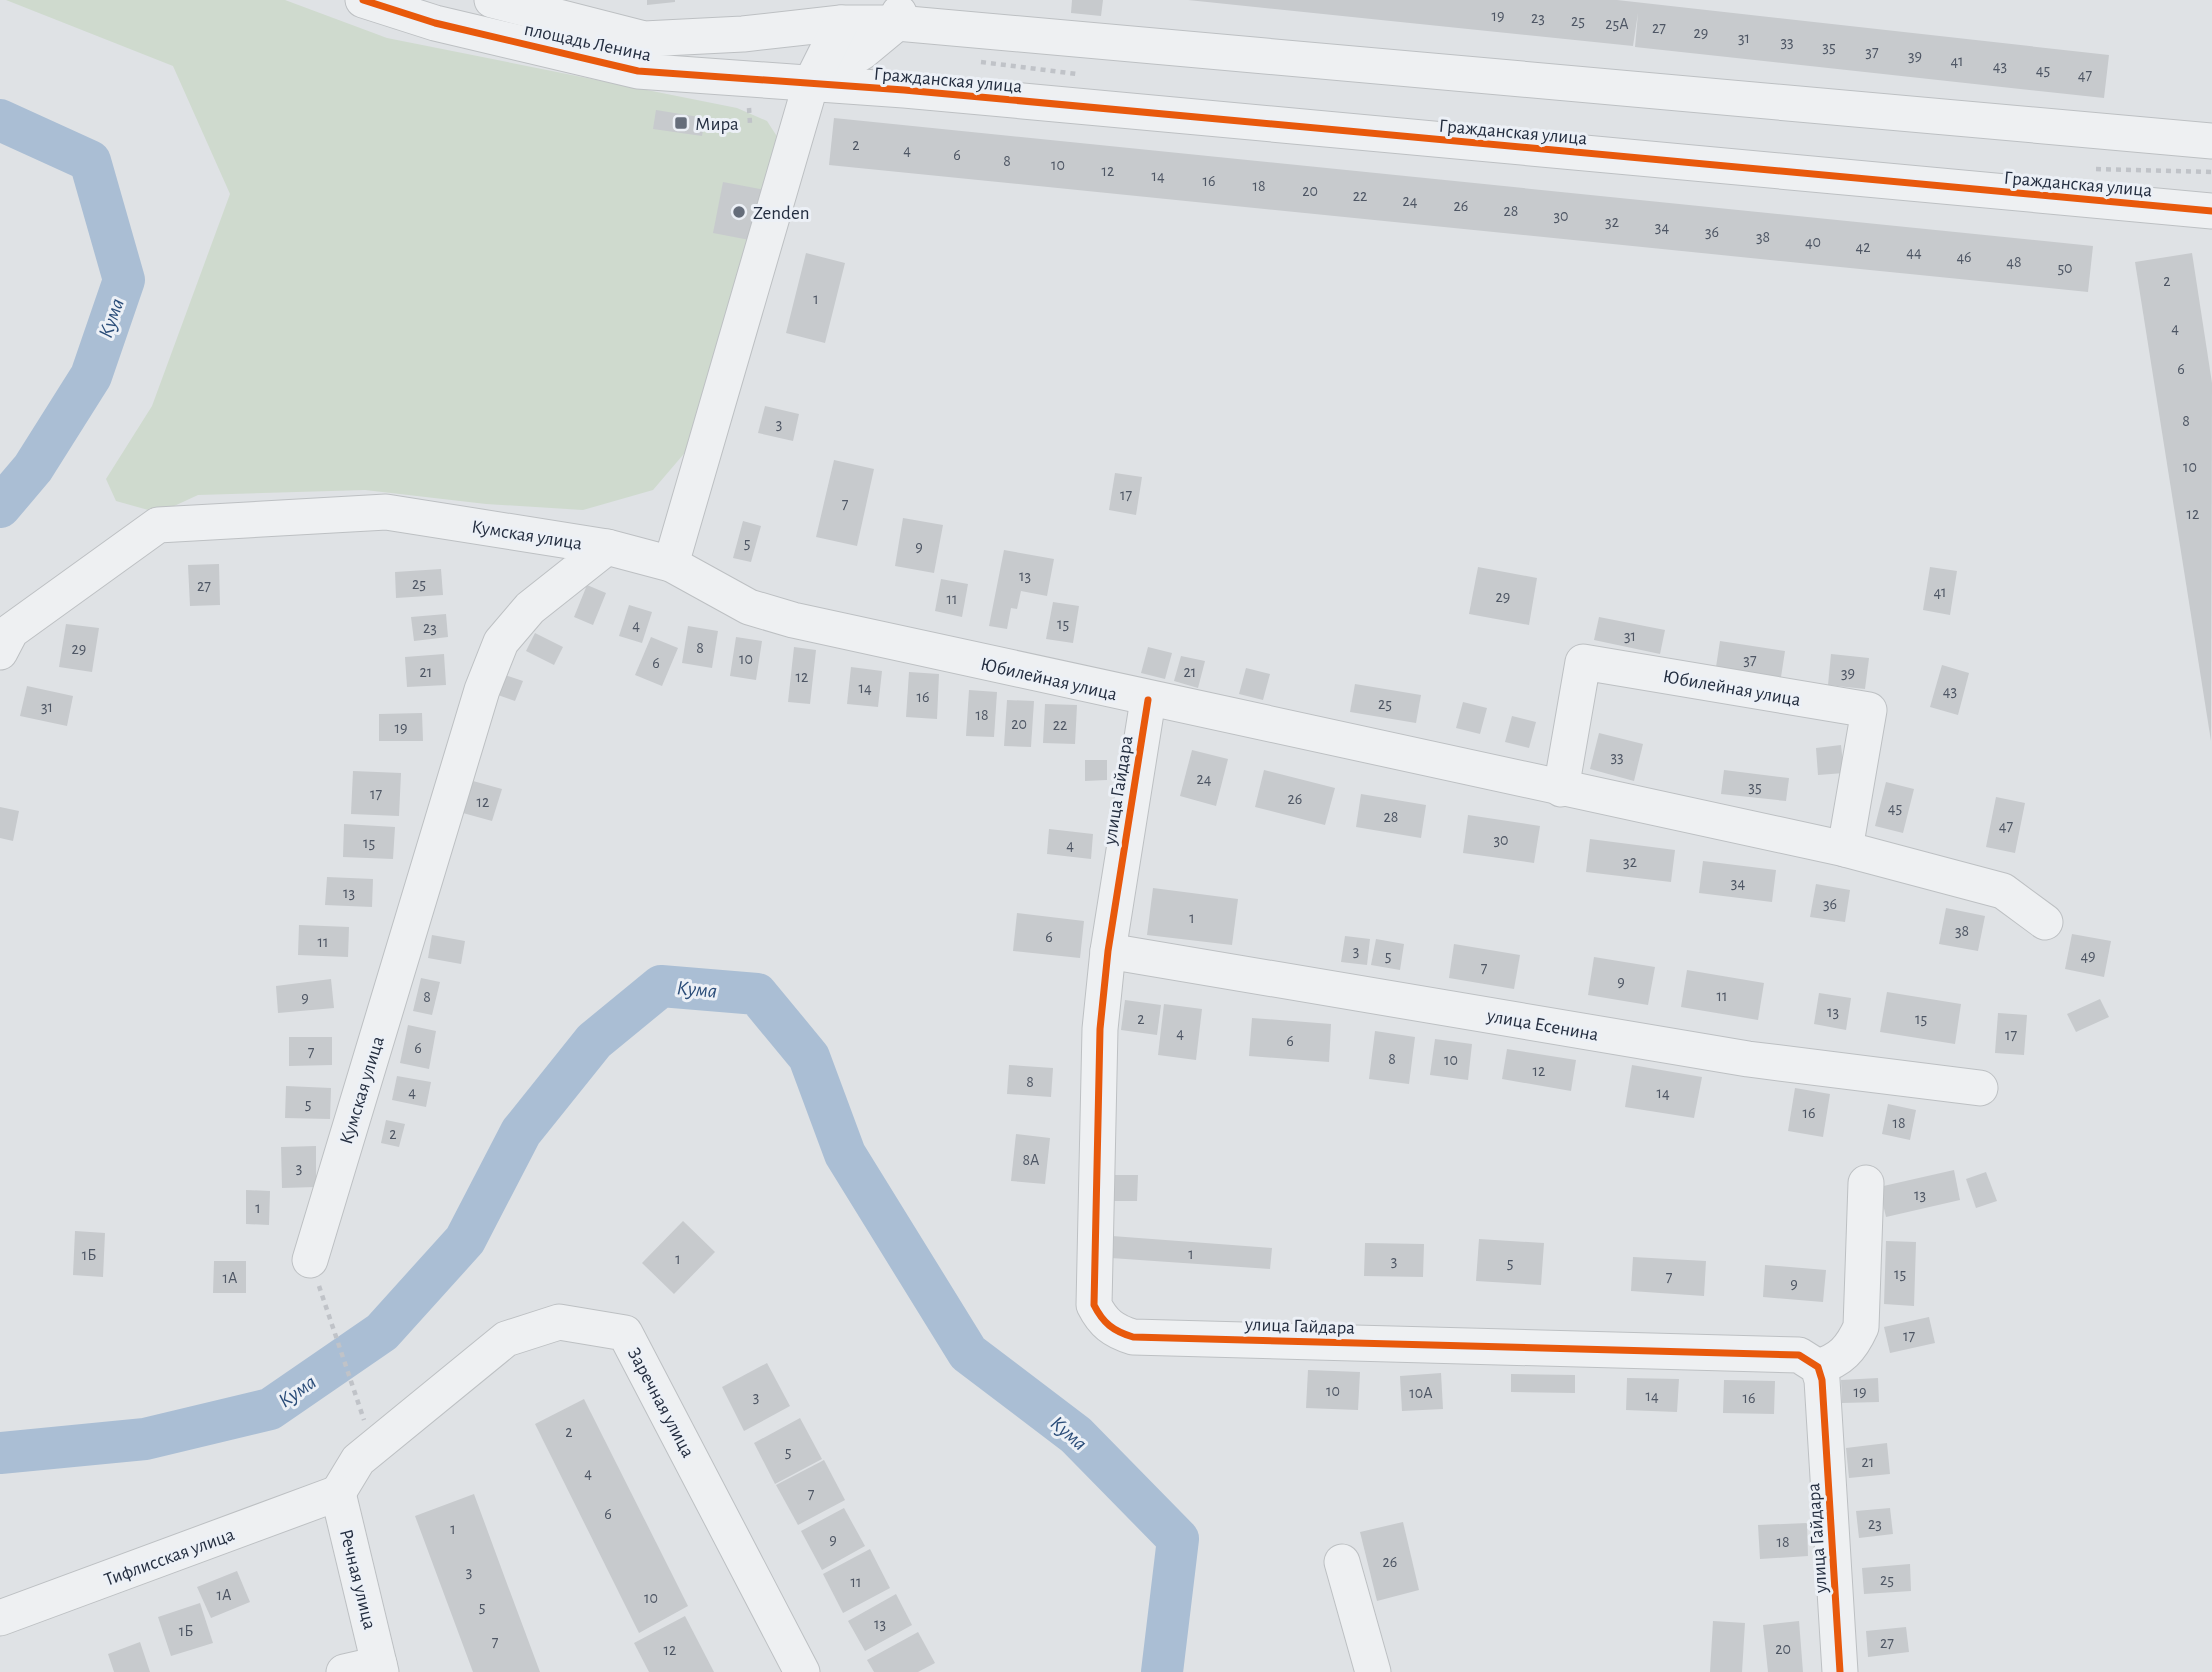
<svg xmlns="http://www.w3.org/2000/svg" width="2212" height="1672" font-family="'Alegreya Sans',sans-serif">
	<rect width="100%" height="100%" fill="#dfe2e5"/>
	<!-- green -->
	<polygon fill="#cfdace" points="6,0 285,0 387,38 737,108 767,121 778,138 694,442 653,490 583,510 486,504 365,490 198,495 159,513 116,501 106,479 152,406 230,194 173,66"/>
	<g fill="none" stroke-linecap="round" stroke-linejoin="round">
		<!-- river -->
		<g stroke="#aabed4" stroke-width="42">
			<polyline points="0,120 90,161 124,280 91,376 33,468 0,507"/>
			<polyline points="0,1453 145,1439 270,1409 382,1332 465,1240 521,1132 594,1041 661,986 757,994 809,1057 845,1154 968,1353 1076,1435 1178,1539 1162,1672"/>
		</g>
	</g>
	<!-- building -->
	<g fill="#c7cacd">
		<polygon points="647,0 675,0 675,2 647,5"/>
		<polygon points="1072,0 1103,0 1101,16 1071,13"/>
		<polygon points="1188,0 1617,0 2109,55 2104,98 1635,47 1638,13 1633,46"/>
		<polygon points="656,110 705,118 702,136 653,129"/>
		<polygon points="834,118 2093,246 2088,292 829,165"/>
		<polygon points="723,182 765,190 755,241 713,233"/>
		<polygon points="806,253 845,263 825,343 786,333"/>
		<polygon points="2192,253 2212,383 2211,741 2135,262"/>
		<polygon points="765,406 799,414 793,441 758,433"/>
		<polygon points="834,460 874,469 857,546 816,537"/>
		<polygon points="1115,473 1142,477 1136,515 1109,510"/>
		<polygon points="903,518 943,525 934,573 895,566"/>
		<polygon points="743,521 761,526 751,562 733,558"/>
		<polygon points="1004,550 1054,559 1047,596 1021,591 1017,609 1011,608 1007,629 989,626"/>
		<polygon points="219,564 220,605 190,606 188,565"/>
		<polygon points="1478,567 1537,578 1529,625 1469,614"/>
		<polygon points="1930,567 1957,571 1950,615 1923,610"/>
		<polygon points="441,569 443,595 396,598 395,572"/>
		<polygon points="941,579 968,584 962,617 935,611"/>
		<polygon points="587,585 606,593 593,625 574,617"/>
		<polygon points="1053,602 1079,606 1073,643 1046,639"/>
		<polygon points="629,605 652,612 642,643 619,636"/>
		<polygon points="446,614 448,637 414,641 411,617"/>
		<polygon points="1599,617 1665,630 1660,654 1594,640"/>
		<polygon points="66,624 99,628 92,672 59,667"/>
		<polygon points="688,626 718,631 712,668 682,663"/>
		<polygon points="535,633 563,647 554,665 526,651"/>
		<polygon points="651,637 678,648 662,686 635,675"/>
		<polygon points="736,637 762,641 756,680 730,676"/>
		<polygon points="1720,641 1785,651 1781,677 1716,667"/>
		<polygon points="794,647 816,650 810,704 788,702"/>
		<polygon points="1148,647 1172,653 1165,679 1141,673"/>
		<polygon points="444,654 446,685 407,687 405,657"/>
		<polygon points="1831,654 1869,658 1865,689 1828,685"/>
		<polygon points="1181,656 1205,661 1198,688 1174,681"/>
		<polygon points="1942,665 1969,673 1958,715 1930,707"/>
		<polygon points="851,667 882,671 878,707 847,704"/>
		<polygon points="1246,668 1270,674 1263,700 1239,694"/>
		<polygon points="909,672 939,674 937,719 906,717"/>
		<polygon points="505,675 523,681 515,701 498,695"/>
		<polygon points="1355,684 1421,695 1416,723 1350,712"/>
		<polygon points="27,686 73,696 67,726 20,716"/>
		<polygon points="969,690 997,692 994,737 966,736"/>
		<polygon points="1007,700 1034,701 1031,747 1004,746"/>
		<polygon points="1463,702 1487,708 1480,734 1456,728"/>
		<polygon points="1045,704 1077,705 1075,744 1043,743"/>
		<polygon points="422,713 423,741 379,741 379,714"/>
		<polygon points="1512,716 1536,722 1529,748 1505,742"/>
		<polygon points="1599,733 1643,744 1634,781 1590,769"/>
		<polygon points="1841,745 1844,773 1818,775 1816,748"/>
		<polygon points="1192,750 1228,759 1216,806 1180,796"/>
		<polygon points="1085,760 1107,760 1107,780 1085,781"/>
		<polygon points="1264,770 1335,788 1325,825 1255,807"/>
		<polygon points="1724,770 1789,778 1786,801 1721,794"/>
		<polygon points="353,771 401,773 399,816 351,814"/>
		<polygon points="473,781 502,789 492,821 463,813"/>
		<polygon points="1886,782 1914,789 1903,833 1875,826"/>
		<polygon points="1361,794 1426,805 1421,838 1356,827"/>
		<polygon points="1996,797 2025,803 2015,853 1986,847"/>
		<polygon points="0,807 19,811 13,841 0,838"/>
		<polygon points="1468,815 1540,826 1534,863 1463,853"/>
		<polygon points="344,824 395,827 393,859 343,857"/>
		<polygon points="1049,829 1093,834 1091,859 1047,854"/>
		<polygon points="1590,839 1675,850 1671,882 1586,872"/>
		<polygon points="1703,861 1776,870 1772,902 1699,893"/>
		<polygon points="327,877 373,879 372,907 325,905"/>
		<polygon points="1816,884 1850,890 1845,922 1810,917"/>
		<polygon points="1153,888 1238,899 1232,945 1147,935"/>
		<polygon points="1946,908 1985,916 1978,951 1939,944"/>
		<polygon points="1017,913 1084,921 1080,958 1013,951"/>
		<polygon points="299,925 349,927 348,957 298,955"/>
		<polygon points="2072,934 2111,941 2104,977 2065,969"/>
		<polygon points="432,935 465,941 461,964 428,958"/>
		<polygon points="1345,936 1370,939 1367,965 1341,962"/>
		<polygon points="1376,939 1404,944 1400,970 1371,965"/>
		<polygon points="1454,944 1520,955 1514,989 1449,978"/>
		<polygon points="1594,957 1655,967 1648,1005 1588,995"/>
		<polygon points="1687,970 1764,983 1758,1020 1681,1007"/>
		<polygon points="421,978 440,982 432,1015 413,1011"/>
		<polygon points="331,979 334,1008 278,1013 276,986"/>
		<polygon points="1887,992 1961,1004 1955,1044 1880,1032"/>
		<polygon points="1819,993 1851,998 1846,1030 1814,1024"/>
		<polygon points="2100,999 2109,1017 2076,1032 2067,1014"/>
		<polygon points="1125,1000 1161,1005 1157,1035 1121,1030"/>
		<polygon points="1164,1004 1202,1009 1196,1060 1158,1055"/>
		<polygon points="1998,1013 2027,1015 2024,1055 1995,1053"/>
		<polygon points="1252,1018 1331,1024 1329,1062 1249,1056"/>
		<polygon points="408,1025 436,1031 429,1069 400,1063"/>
		<polygon points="1375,1031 1415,1037 1409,1084 1369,1079"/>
		<polygon points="289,1037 332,1037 332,1065 289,1066"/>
		<polygon points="1435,1039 1472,1044 1468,1080 1430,1075"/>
		<polygon points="1507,1049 1576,1060 1571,1091 1502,1079"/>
		<polygon points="1009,1065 1053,1068 1051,1097 1007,1094"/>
		<polygon points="1632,1065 1702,1077 1694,1118 1625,1107"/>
		<polygon points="397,1076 431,1082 426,1107 392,1100"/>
		<polygon points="286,1086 331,1088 330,1119 285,1118"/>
		<polygon points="1795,1088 1830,1094 1823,1137 1788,1131"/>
		<polygon points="1888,1104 1916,1110 1910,1140 1882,1134"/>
		<polygon points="386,1120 405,1124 399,1147 381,1143"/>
		<polygon points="1016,1134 1050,1138 1045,1184 1011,1181"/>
		<polygon points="316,1146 316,1187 282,1188 281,1147"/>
		<polygon points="1954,1170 1960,1200 1886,1217 1879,1187"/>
		<polygon points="1986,1172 1997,1201 1976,1208 1966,1179"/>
		<polygon points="1109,1175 1138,1175 1137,1201 1108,1201"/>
		<polygon points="246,1190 270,1191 269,1225 246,1224"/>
		<polygon points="683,1221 715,1252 674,1294 642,1263"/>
		<polygon points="75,1231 105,1233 103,1277 73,1275"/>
		<polygon points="1112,1236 1272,1248 1270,1269 1111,1258"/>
		<polygon points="1479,1239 1544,1243 1541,1285 1476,1281"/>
		<polygon points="1886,1241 1916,1242 1914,1306 1884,1304"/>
		<polygon points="1365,1243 1424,1244 1423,1277 1364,1276"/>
		<polygon points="1633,1257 1706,1261 1704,1296 1631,1291"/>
		<polygon points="214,1261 246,1261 246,1293 213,1293"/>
		<polygon points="1765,1265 1826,1270 1823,1302 1763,1297"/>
		<polygon points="1929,1317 1935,1343 1890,1353 1884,1327"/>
		<polygon points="767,1363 790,1406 744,1431 722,1387"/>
		<polygon points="1308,1370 1360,1372 1358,1410 1306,1408"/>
		<polygon points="1441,1373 1443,1409 1402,1411 1400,1376"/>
		<polygon points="1511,1374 1575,1375 1575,1393 1511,1392"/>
		<polygon points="1627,1378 1679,1379 1677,1412 1626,1410"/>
		<polygon points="1878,1378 1879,1402 1842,1403 1841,1380"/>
		<polygon points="1724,1380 1775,1381 1774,1414 1723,1413"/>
		<polygon points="584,1399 688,1606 639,1633 535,1424"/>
		<polygon points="800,1418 822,1459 775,1484 754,1443"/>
		<polygon points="1887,1443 1890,1474 1849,1478 1846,1448"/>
		<polygon points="824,1460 845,1500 798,1525 776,1485"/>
		<polygon points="474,1494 506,1581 540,1672 473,1672 415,1516"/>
		<polygon points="844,1508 865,1546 822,1570 801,1531"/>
		<polygon points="1890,1508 1893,1534 1859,1538 1856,1511"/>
		<polygon points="1403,1522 1419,1590 1377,1601 1360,1532"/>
		<polygon points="1807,1523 1808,1556 1760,1559 1758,1525"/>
		<polygon points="870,1549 890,1588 843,1613 823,1574"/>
		<polygon points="1910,1564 1911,1591 1864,1594 1862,1568"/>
		<polygon points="237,1571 250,1602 211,1618 197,1587"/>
		<polygon points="896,1594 912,1625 865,1651 848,1621"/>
		<polygon points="200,1603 213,1643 171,1656 158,1617"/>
		<polygon points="685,1616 714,1672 649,1672 634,1643"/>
		<polygon points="1713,1621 1745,1623 1742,1672 1710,1672"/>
		<polygon points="1799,1621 1803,1672 1768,1672 1763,1625"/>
		<polygon points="1906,1627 1909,1652 1868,1657 1866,1631"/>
		<polygon points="918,1632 935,1663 918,1672 874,1672 867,1660"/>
		<polygon points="140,1642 150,1672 114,1672 108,1654"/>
	</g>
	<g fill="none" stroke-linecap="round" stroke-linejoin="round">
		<defs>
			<g id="minor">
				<polyline points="363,0 435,23 638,71 904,90 2212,211"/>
				<polyline points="492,0 644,39 743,34 841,23 897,23 2212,141"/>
				<polyline points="811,83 862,52 897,23 899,13"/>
				<polyline points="607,547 671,564 749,607 793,620 1845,849 2003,891 2045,922"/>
				<polyline points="671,564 811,83 841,23"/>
				<polyline points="0,652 11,631 158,525 386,512 607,547 530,608 501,642 482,690 310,1260"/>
				<path d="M1148,700L1108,951L1100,1029L1094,1305C1103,1323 1113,1331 1133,1337L1799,1355L1818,1367L1822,1380L1840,1672"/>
				<polyline points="1561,789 1583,662 1869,710 1845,849"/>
				<polyline points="1108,951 1748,1059 1980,1088"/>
				<path d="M1818,1367C1841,1360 1851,1349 1861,1327L1866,1183"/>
				<polyline points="338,1493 358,1460 506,1339 559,1322 625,1333 802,1672"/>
				<polyline points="338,1493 381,1672"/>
				<polyline points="1342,1562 1373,1672"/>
				<polyline points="0,1618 338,1493"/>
				<polyline points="344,1672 379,1664"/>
			</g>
		</defs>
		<!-- minor casing -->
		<use href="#minor" stroke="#bdc0c3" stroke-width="37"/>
		<!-- path -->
		<g stroke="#c0c3c8" stroke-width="4.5" stroke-dasharray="5 5" stroke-linecap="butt">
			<polyline points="981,62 1077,74"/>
			<polyline points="749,108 750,124"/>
			<polyline points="2096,169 2212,172"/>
			<polyline points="319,1286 364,1420"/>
		</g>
		<!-- minor -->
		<use href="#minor" stroke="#eef0f2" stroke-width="35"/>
		<defs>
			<g id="cycleway">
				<polyline points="363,0 435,23 638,71 904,90 2212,211"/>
				<path d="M1148,700L1108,951L1100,1029L1094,1305C1103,1323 1113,1331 1133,1337L1799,1355L1818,1367L1822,1380L1840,1672"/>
			</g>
		</defs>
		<!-- cycleway casing -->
		<use href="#cycleway" stroke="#ecf0f6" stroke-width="11"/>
		<!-- cycleway -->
		<use href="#cycleway" stroke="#e8590c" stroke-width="7"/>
	</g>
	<!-- markers -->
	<g fill="#656d7a" stroke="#ecf0f6" stroke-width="2.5">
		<rect x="674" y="116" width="14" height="14" rx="3.5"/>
		<circle cx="739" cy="212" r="7"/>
	</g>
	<g text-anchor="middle" stroke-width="6" stroke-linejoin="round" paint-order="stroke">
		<!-- number labels -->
		<g font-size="16" fill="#4e5664">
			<text x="1498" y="21">19</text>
			<text x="1538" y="23">23</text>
			<text x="1578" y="26">25</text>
			<text x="1617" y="29">25А</text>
			<text x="1659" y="33">27</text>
			<text x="1701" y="38">29</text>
			<text x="1744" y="43">31</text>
			<text x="1787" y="47">33</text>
			<text x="1829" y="52">35</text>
			<text x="1872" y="57">37</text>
			<text x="1915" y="61">39</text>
			<text x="1957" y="66">41</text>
			<text x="2000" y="71">43</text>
			<text x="2043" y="75">45</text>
			<text x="2085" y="80">47</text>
			<text x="856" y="150">2</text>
			<text x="907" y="155">4</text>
			<text x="957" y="160">6</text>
			<text x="1007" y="166">8</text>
			<text x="1058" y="170">10</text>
			<text x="1108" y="176">12</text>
			<text x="1158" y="181">14</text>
			<text x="1209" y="186">16</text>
			<text x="1259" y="191">18</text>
			<text x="1310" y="196">20</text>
			<text x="1360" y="201">22</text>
			<text x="1410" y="206">24</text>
			<text x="1461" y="211">26</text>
			<text x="1511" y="216">28</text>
			<text x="1561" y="221">30</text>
			<text x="1612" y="227">32</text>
			<text x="1662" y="232">34</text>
			<text x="1712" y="237">36</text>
			<text x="1763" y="242">38</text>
			<text x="1813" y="247">40</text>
			<text x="1863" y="252">42</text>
			<text x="1914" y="257">44</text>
			<text x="1964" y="262">46</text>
			<text x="2014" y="267">48</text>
			<text x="2065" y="273">50</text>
			<text x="2167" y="286">2</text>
			<text x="816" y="304">1</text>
			<text x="2175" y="333">4</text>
			<text x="2181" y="374">6</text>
			<text x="2186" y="426">8</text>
			<text x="779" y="429">3</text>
			<text x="2190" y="472">10</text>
			<text x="1126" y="500">17</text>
			<text x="845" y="509">7</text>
			<text x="2193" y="519">12</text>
			<text x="747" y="548">5</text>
			<text x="919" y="552">9</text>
			<text x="1025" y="581">13</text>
			<text x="419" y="589">25</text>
			<text x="204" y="591">27</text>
			<text x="1940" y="597">41</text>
			<text x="1503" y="602">29</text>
			<text x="952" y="604">11</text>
			<text x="1063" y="629">15</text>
			<text x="636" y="630">4</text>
			<text x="430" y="633">23</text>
			<text x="1630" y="641">31</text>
			<text x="700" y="653">8</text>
			<text x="79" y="654">29</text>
			<text x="746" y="664">10</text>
			<text x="1750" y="665">37</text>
			<text x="656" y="668">6</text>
			<text x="426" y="677">21</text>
			<text x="1190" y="677">21</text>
			<text x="1848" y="678">39</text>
			<text x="802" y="682">12</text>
			<text x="865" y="693">14</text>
			<text x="1950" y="696">43</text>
			<text x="923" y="702">16</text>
			<text x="1385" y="709">25</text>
			<text x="47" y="712">31</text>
			<text x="982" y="720">18</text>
			<text x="1019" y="729">20</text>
			<text x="1060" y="730">22</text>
			<text x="401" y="733">19</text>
			<text x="1617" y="762">33</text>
			<text x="1204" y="784">24</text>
			<text x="1755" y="792">35</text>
			<text x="376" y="799">17</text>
			<text x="1295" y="804">26</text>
			<text x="483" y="807">12</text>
			<text x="1895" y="813">45</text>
			<text x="1391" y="822">28</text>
			<text x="2006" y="831">47</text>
			<text x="1501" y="845">30</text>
			<text x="369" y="848">15</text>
			<text x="1070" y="850">4</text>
			<text x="1630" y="867">32</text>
			<text x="1738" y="888">34</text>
			<text x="349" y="898">13</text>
			<text x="1830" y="909">36</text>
			<text x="1192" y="923">1</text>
			<text x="1962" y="936">38</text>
			<text x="1049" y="942">6</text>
			<text x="323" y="947">11</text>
			<text x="1356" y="956">3</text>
			<text x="1388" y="961">5</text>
			<text x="2088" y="961">49</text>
			<text x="1484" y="973">7</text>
			<text x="1621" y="987">9</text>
			<text x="1722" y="1001">11</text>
			<text x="427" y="1002">8</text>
			<text x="305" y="1003">9</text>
			<text x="1833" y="1017">13</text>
			<text x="1141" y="1024">2</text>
			<text x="1921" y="1024">15</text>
			<text x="1180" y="1038">4</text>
			<text x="2011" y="1040">17</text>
			<text x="1290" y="1046">6</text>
			<text x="418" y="1053">6</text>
			<text x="311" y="1057">7</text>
			<text x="1392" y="1064">8</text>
			<text x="1451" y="1065">10</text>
			<text x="1539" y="1076">12</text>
			<text x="1030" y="1087">8</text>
			<text x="412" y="1097">4</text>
			<text x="1663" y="1098">14</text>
			<text x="308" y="1109">5</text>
			<text x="1809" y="1118">16</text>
			<text x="1899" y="1128">18</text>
			<text x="393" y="1139">2</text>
			<text x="1031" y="1165">8А</text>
			<text x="299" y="1173">3</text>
			<text x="1920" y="1200">13</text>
			<text x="258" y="1213">1</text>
			<text x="1191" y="1259">1</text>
			<text x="89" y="1260">1Б</text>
			<text x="678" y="1264">1</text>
			<text x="1394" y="1266">3</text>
			<text x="1510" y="1268">5</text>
			<text x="1900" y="1279">15</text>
			<text x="1669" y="1282">7</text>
			<text x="230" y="1283">1А</text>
			<text x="1794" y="1289">9</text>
			<text x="1909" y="1341">17</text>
			<text x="1333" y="1396">10</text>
			<text x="1860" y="1397">19</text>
			<text x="1421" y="1398">10А</text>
			<text x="1652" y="1401">14</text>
			<text x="756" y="1402">3</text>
			<text x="1749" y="1403">16</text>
			<text x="569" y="1437">2</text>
			<text x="788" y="1457">5</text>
			<text x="1868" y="1467">21</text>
			<text x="588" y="1478">4</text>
			<text x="811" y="1499">7</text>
			<text x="608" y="1519">6</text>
			<text x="1875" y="1529">23</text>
			<text x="453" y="1534">1</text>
			<text x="833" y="1545">9</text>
			<text x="1783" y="1547">18</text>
			<text x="1390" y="1567">26</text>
			<text x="469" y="1577">3</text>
			<text x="1887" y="1585">25</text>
			<text x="856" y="1587">11</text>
			<text x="224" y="1600">1А</text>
			<text x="651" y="1603">10</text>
			<text x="482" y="1612">5</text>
			<text x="880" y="1629">13</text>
			<text x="186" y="1636">1Б</text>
			<text x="495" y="1647">7</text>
			<text x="1887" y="1648">27</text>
			<text x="1783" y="1654">20</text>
			<text x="670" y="1655">12</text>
		</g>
		<!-- street labels -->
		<g font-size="19" fill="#242e40" stroke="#ecf0f6">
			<text transform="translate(588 41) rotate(12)" y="7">площадь Ленина</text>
			<text transform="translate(948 79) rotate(5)" y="7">Гражданская улица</text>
			<text transform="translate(1513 131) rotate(5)" y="7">Гражданская улица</text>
			<text transform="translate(2078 183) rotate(5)" y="7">Гражданская улица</text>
			<text transform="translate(527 534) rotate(9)" y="7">Кумская улица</text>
			<text transform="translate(1049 678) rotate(13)" y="7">Юбилейная улица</text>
			<text transform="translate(1732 687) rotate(10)" y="7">Юбилейная улица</text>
			<text transform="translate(1117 790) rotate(-81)" y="7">улица Гайдара</text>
			<text transform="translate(1543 1024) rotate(10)" y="7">улица Есенина</text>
			<text transform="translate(361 1090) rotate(-73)" y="7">Кумская улица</text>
			<text transform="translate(1300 1325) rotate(2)" y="7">улица Гайдара</text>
			<text transform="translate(662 1402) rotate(62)" y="7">Заречная улица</text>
			<text transform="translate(1816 1538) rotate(-94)" y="7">улица Гайдара</text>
			<text transform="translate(169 1556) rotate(-20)" y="7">Тифлисская улица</text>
			<text transform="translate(359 1579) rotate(76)" y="7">Речная улица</text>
		</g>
		<!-- poi labels -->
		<g font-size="19" fill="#242e40" stroke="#ecf0f6" text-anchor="start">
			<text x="695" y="130">Мира</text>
			<text x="753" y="219">Zenden</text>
		</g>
		<!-- water labels -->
		<g font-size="21" font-style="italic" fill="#2a4c78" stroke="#ecf0f6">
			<text transform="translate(111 318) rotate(-71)" y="7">Кума</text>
			<text transform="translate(697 989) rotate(5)" y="7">Кума</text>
			<text transform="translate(297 1391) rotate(-35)" y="7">Кума</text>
			<text transform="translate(1069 1433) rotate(41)" y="7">Кума</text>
		</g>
	</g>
</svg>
